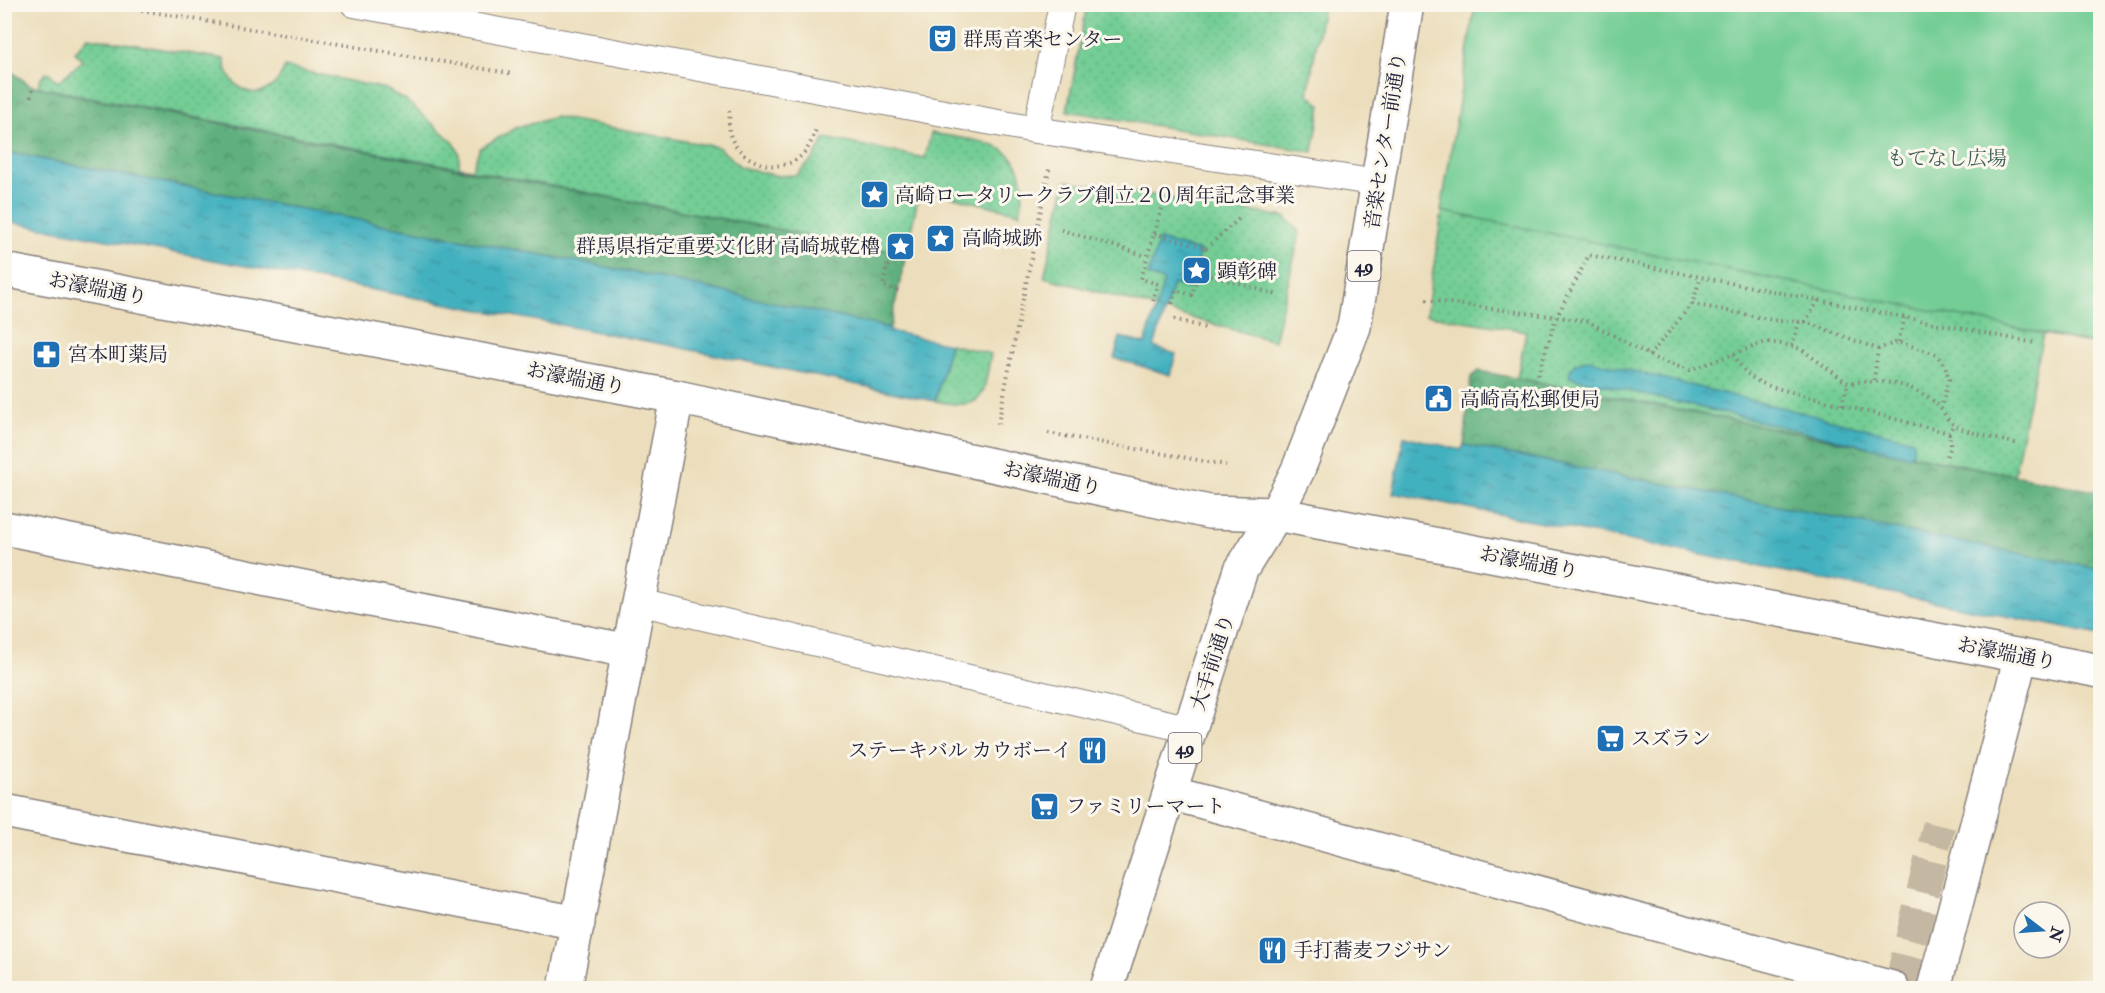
<svg xmlns="http://www.w3.org/2000/svg" width="2105" height="993" font-family="'IM FELL Double Pica','Noto Serif JP',serif">
	<defs>
		<pattern id="grass-dots" width="8" height="8" patternUnits="userSpaceOnUse" patternTransform="scale(1.5)"><rect width="8" height="8" fill="#73cd94"/><path d="M2 2h.1M6 6h.1" fill="none" stroke="#63b080" stroke-width="1.8" stroke-linecap="round"/></pattern>
		<pattern id="forest-crowns" width="20" height="18" patternUnits="userSpaceOnUse" patternTransform="scale(1.5)"><rect width="20" height="18" fill="#5eb07e"/><path d="M2 6a3 3 0 1 1 6 0M12 15a3 3 0 1 1 6 0" fill="none" stroke="#4d8f68"/></pattern>
		<pattern id="water-ripples" width="26" height="14" patternUnits="userSpaceOnUse" patternTransform="scale(1.5)"><rect width="26" height="14" fill="#43b1bf"/><path d="M2 4q2-2 4 0t4 0M15 11q2-2 4 0t4 0" fill="none" stroke="#38909c"/></pattern>
	</defs>
	<rect width="100%" height="100%" fill="#fbf7ec"/>
	<filter id="ink" filterUnits="userSpaceOnUse"><feTurbulence type="fractalNoise" baseFrequency=".0167" numOctaves="2"/><feDisplacementMap in="SourceGraphic" scale="12" xChannelSelector="R" yChannelSelector="G"/><feConvolveMatrix kernelMatrix="1 2 1 2 8 2 1 2 1" color-interpolation-filters="sRGB"/></filter>
	<filter id="wash" filterUnits="userSpaceOnUse"><feTurbulence type="fractalNoise" baseFrequency=".008" numOctaves="4" result="noise"/><feDisplacementMap in="SourceGraphic" scale="24" xChannelSelector="R" yChannelSelector="G"/><feGaussianBlur stdDeviation="1.35" result="paint"/><feColorMatrix in="noise" values="0 0 0 0 0 0 0 0 0 0 0 0 0 0 0 0 0 1.4 0 .05"/><feComposite in="paint" operator="in"/></filter>
	<g filter="url(#wash)">
		<rect width="100%" height="100%" fill="#ecdebc"/>
		<!-- grass -->
		<g fill="url(#grass-dots)" stroke="#4a7868" stroke-width="1.5">
			<polygon points="1087,5 1323,5 1308,93 1321,105 1313,152 1067,111"/>
			<path d="M88,37L224,59C230,98 270,106 285,67L386,89L407,101L454,143L459,153V167L472,169L480,148L516,128L555,117L718,147L741,167L778,176L796,175L813,159L825,138L925,158L931,133C986,143 1035,140 1020,213L920,189L906,254L38,87L41,77L48,72L58,82L82,61L75,52Z"/>
			<polygon points="1455,131 2100,345 2043,334 2014,475 1517,378 1526,331 1426,315"/>
			<polygon points="1066,181 1285,217 1300,233 1274,341 1044,277"/>
			<path d="M950,344L991,354C982,398 987,411 935,401Z"/>
		</g>
		<!-- forest -->
		<g fill="url(#forest-crowns)" stroke="#40695c" stroke-width="1.5">
			<polygon points="12,72 30,85 87,98 906,254 890,328 637,273 5,152 5,81"/>
			<polygon points="1479,371 2100,492 2100,569 1464,445 1471,377"/>
		</g>
		<!-- park -->
		<polygon fill="#73cd94" stroke="#4a7868" stroke-width="1.5" points="1475,5 2100,5 2100,345 1441,211"/>
		<!-- water -->
		<g fill="url(#water-ripples)" stroke="#326a7d" stroke-width="1.5">
			<polygon points="5,152 637,273 890,328 889,331 950,344 935,401 672,346 5,221"/>
			<polygon points="1159,240 1200,251 1188,289 1173,284 1154,347 1176,354 1170,375 1114,358 1120,337 1145,344 1164,281 1148,276"/>
			<path d="M1588,360L1913,440V453L1908,456L1569,377C1570,366 1578,361 1588,360Z"/>
			<polygon points="1404,436 1461,450 1464,445 2100,569 2100,635 1393,493"/>
		</g>
	</g>
	<g filter="url(#ink)">
		<g fill="none" stroke-linecap="round" stroke-linejoin="round">
			<!-- pedestrian-tunnel -->
			<polyline stroke="#c4b8a2" stroke-width="33" stroke-dasharray="33 16" stroke-linecap="butt" points="1900,988 1939,825"/>
			<defs>
				<g id="service">
					<polyline points="354,4 1036,130 1378,183"/>
					<polyline points="1036,130 1062,4"/>
					<polyline points="638,602 1191,729"/>
				</g>
				<g id="minor">
					<polyline points="4,528 629,651"/>
					<polyline points="1170,793 1892,988"/>
					<polyline points="4,811 578,923"/>
					<polyline points="565,988 677,397"/>
					<polyline points="1934,988 2021,656"/>
				</g>
				<polyline id="tertiary" points="4,270 677,397 1209,512 1276,514 2100,671"/>
				<polyline id="primary" points="1107,988 1241,570 1276,514 1298,470 1354,327 1407,4"/>
			</defs>
			<!-- service casing -->
			<use href="#service" stroke="#87807c" stroke-width="28"/>
			<!-- minor casing -->
			<use href="#minor" stroke="#87807c" stroke-width="36"/>
			<!-- tertiary casing -->
			<use href="#tertiary" stroke="#87807c" stroke-width="36"/>
			<!-- primary casing -->
			<use href="#primary" stroke="#87807c" stroke-width="36"/>
			<!-- path -->
			<g stroke="#87807c" stroke-width="4" stroke-dasharray="1.5 4.5" stroke-linecap="butt">
				<polyline points="106,4 514,74"/>
				<polyline points="4,22 13,4"/>
				<polyline points="31,97 32,90"/>
				<path d="M729,111C730,118 728,127 730,134C738,162 780,177 802,155C810,147 813,137 817,127"/>
				<polyline points="464,176 465,172"/>
				<polyline points="1061,230 1147,256"/>
				<polyline points="1154,233 1164,201"/>
				<polyline points="891,247 883,286 901,291"/>
				<polyline points="1206,248 1242,216"/>
				<polyline points="1199,272 1278,295"/>
				<path d="M1426,300L1587,321L1660,361L1690,370L1766,342L1788,345L1801,349L1848,383C1881,379 1911,382 1937,404C1943,409 1947,421 1954,425C1969,434 2000,439 2018,444"/>
				<polyline points="1153,301 1158,284 1141,279 1154,233 1206,248 1192,295 1176,290 1171,307"/>
				<polyline points="1692,304 1778,321 1805,322 1878,349 1898,342 1936,354 1945,366 1949,379 1941,407"/>
				<polyline points="1174,319 1205,328"/>
				<polyline points="1805,322 1819,300"/>
				<polyline points="1898,342 1905,318"/>
				<polyline points="1792,346 1799,322"/>
				<path d="M1734,354C1743,373 1752,380 1772,387L1949,433L1953,425"/>
				<polyline points="1649,356 1692,304 1701,277"/>
				<polyline points="1538,375 1556,318 1589,255 2035,343"/>
				<polyline points="1874,380 1878,349"/>
				<polyline points="1842,405 1848,383"/>
				<polyline points="998,424 1049,169"/>
				<polyline points="1048,433 1226,465"/>
				<polyline points="1947,456 1951,447 1949,433"/>
			</g>
			<!-- service -->
			<use href="#service" stroke="#fff" stroke-width="26"/>
			<!-- minor -->
			<use href="#minor" stroke="#fff" stroke-width="33"/>
			<!-- tertiary -->
			<use href="#tertiary" stroke="#fff" stroke-width="33"/>
			<!-- primary -->
			<use href="#primary" stroke="#fff" stroke-width="33"/>
		</g>
	</g>
	<!-- icons -->
	<defs>
		<symbol id="theatre-square" viewBox="-11 -11 22 22"><rect x="-9" y="-9" width="18" height="18" rx="4" fill="#1f6fb2" stroke="#fbf7ec"/><path d="M-5-5.5Q0-4 5-5.5V0Q5 5 0 6Q-5 5-5 0ZM-3.3-2.5H-1v1.5H-3.3ZM1-2.5H3.3v1.5H1ZM-2.8 1Q0 5.5 2.8 1Z" fill="#fff"/></symbol>
		<symbol id="sight-square" viewBox="-11 -11 22 22"><rect x="-9" y="-9" width="18" height="18" rx="4" fill="#1f6fb2" stroke="#fbf7ec"/><path d="M0-6L1.8-2.2L6-1.7L2.9 1.2L3.7 5.4L0 3.3L-3.7 5.4L-2.9 1.2L-6-1.7L-1.8-2.2Z" fill="#fff"/></symbol>
		<symbol id="pharmacy-square" viewBox="-11 -11 22 22"><rect x="-9" y="-9" width="18" height="18" rx="4" fill="#1f6fb2" stroke="#fbf7ec"/><path d="M-2-6h4v4h4v4h-4v4h-4v-4h-4v-4h4Z" fill="#fff"/></symbol>
		<symbol id="civic-square" viewBox="-11 -11 22 22"><rect x="-9" y="-9" width="18" height="18" rx="4" fill="#1f6fb2" stroke="#fbf7ec"/><path d="M-.6-6.5H3V-4.5H.6V-3L4-1V1h2V6H-6V1h2V-1L-.6-3ZM-1.2 2.5V6h2.4V2.5Z" fill="#fff"/></symbol>
		<symbol id="supermarket-square" viewBox="-11 -11 22 22"><rect x="-9" y="-9" width="18" height="18" rx="4" fill="#1f6fb2" stroke="#fbf7ec"/><path d="M-6-5.5h2.5l.6 2H6L4.5 2H-2.5L-4.4-4H-6ZM-1.5 3.2a1.3 1.3 0 1 0 .1 0ZM3 3.2a1.3 1.3 0 1 0 .1 0Z" fill="#fff"/></symbol>
		<symbol id="restaurant-square" viewBox="-11 -11 22 22"><rect x="-9" y="-9" width="18" height="18" rx="4" fill="#1f6fb2" stroke="#fbf7ec"/><path d="M-5-6h1v4h1v-4h1v4h1v-4h1v5L-1.5 .5V6h-2V.5L-5-1ZM5-6V6H3V1.5H1.5Q1.5-4 5-6Z" fill="#fff"/></symbol>
	</defs>
	<g fill-rule="evenodd">
		<use href="#theatre-square" x="926" y="22" width="33" height="33"/>
		<use href="#sight-square" x="858" y="178" width="33" height="33"/>
		<use href="#sight-square" x="924" y="222" width="33" height="33"/>
		<use href="#sight-square" x="884" y="230" width="33" height="33"/>
		<use href="#sight-square" x="1180" y="254" width="33" height="33"/>
		<use href="#pharmacy-square" x="30" y="338" width="33" height="33"/>
		<use href="#civic-square" x="1422" y="382" width="33" height="33"/>
		<use href="#supermarket-square" x="1594" y="722" width="33" height="33"/>
		<use href="#restaurant-square" x="1076" y="734" width="33" height="33"/>
		<use href="#supermarket-square" x="1028" y="790" width="33" height="33"/>
		<use href="#restaurant-square" x="1256" y="934" width="33" height="33"/>
	</g>
	<g text-anchor="middle" stroke-width="6" stroke-linejoin="round" paint-order="stroke">
		<!-- shield labels -->
		<g fill="#fbf7ec" stroke="#636270" stroke-width="1.5">
			<rect x="1347.5" y="251" width="33" height="30" rx="4.5"/>
			<rect x="1168.5" y="733" width="33" height="30" rx="4.5"/>
		</g>
		<g font-size="18" font-weight="bold" fill="#22223b">
			<text x="1364" y="272">49</text>
			<text x="1185" y="754">49</text>
		</g>
		<!-- poi labels -->
		<g font-size="20" fill="#22223b" stroke="#fbf7ec" text-anchor="start">
			<text x="963" y="46">群馬音楽センター</text>
			<text x="895" y="202">高崎ロータリークラブ創立２０周年記念事業</text>
			<text x="962" y="245">高崎城跡</text>
			<text x="880" y="253" text-anchor="end">群馬県指定重要文化財 高崎城乾櫓</text>
			<text x="1217" y="278">顕彰碑</text>
			<text x="68" y="361">宮本町薬局</text>
			<text x="1460" y="406">高崎高松郵便局</text>
			<text x="1631" y="745">スズラン</text>
			<text x="1072" y="757" text-anchor="end">ステーキバル カウボーイ</text>
			<text x="1066" y="813">ファミリーマート</text>
			<text x="1293" y="957">手打蕎麦フジサン</text>
		</g>
		<!-- street labels -->
		<g font-size="20" fill="#22223b" stroke="#fbf7ec">
			<text transform="translate(1385 141) rotate(-81)" y="7">音楽センター前通り</text>
			<text transform="translate(98 288) rotate(11)" y="7">お濠端通り</text>
			<text transform="translate(576 378) rotate(11)" y="7">お濠端通り</text>
			<text transform="translate(1052 478) rotate(12)" y="7">お濠端通り</text>
			<text transform="translate(1529 562) rotate(11)" y="7">お濠端通り</text>
			<text transform="translate(2007 653) rotate(11)" y="7">お濠端通り</text>
			<text transform="translate(1212 662) rotate(-72)" y="7">大手前通り</text>
		</g>
		<!-- park labels -->
		<g font-size="20" fill="#3e5e5a" stroke="#fbf7ec">
			<text x="1947" y="165">もてなし広場</text>
		</g>
	</g>
	<!-- margin -->
	<rect width="2105" height="993" fill="none" stroke="#fbf7ec" stroke-width="24"/>
	<!-- north arrow -->
	<g transform="translate(2042 930) rotate(107)"><circle r="28" fill="#fbf7ec" stroke="#a4a2a5" stroke-width="1.5"/>
	<path d="M0-4.5L10 22L0 15L-10 22Z" fill="#1f6fb2"/>
	<text y="-9" font-size="16" font-weight="bold" text-anchor="middle" fill="#22223b">N</text>
	</g>
</svg>
